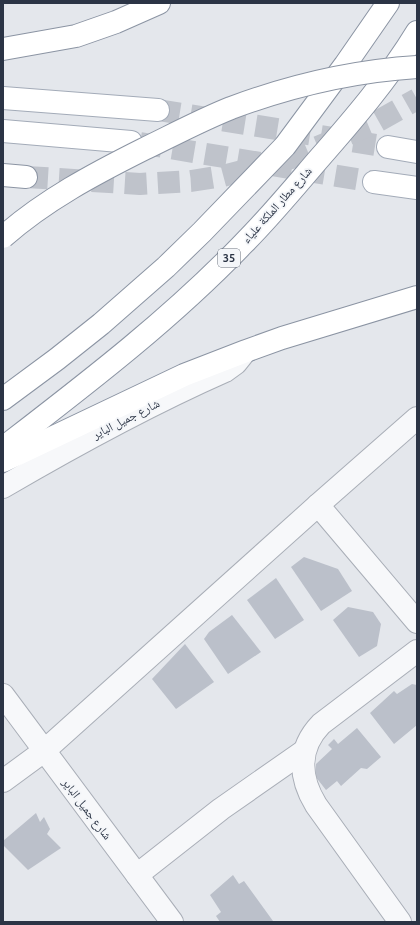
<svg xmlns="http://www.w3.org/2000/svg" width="420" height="925" font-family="Ubuntu,'Noto Naskh Arabic',sans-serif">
	<rect width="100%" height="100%" fill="#e4e7ec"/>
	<!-- building -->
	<g fill="#bbc0ca">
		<polygon points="304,557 338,569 352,591 321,611 291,567"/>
		<polygon points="276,578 304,620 275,639 247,600"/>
		<polygon points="348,607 373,612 381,624 377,646 359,657 333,620"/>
		<polygon points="232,615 261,652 228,674 204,639 209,632"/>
		<polygon points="185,644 214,682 176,709 152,679"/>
		<polygon points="412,684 417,685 417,725 394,744 370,713 394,691 397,694"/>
		<polygon points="357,728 381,757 367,769 361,768 341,786 337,781 326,790 315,776 316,764 332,749 328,745 334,739 338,744"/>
		<polygon points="36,813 40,822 44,817 50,829 47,834 61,848 28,870 3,845 3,841"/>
		<polygon points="233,875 239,884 244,881 273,921 220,922 216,916 221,912 210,895"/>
	</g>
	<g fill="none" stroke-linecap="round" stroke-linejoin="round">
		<!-- major-tunnel -->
		<g stroke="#bfc3cb" stroke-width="22" stroke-dasharray="22 11" stroke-linecap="butt">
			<polyline points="158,110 388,147"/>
			<polyline points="140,143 374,182"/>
		</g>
		<!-- highway-tunnel -->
		<polyline stroke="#bfc3cb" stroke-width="22" stroke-dasharray="22 11" stroke-linecap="butt" points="26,177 140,184 191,181 223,176 291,158 373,124 417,99"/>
		<defs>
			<g id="minor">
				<path d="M3,487C75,445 148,405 225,371L236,363L244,353"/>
				<polyline points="318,505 417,622"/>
				<polyline points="3,695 172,922"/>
				<polyline points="3,781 44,751 318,505 417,418"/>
				<polyline points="137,875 221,809 304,751"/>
				<path d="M400,922L316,805C299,777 297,749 321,724L417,651"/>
			</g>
			<g id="major">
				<polyline points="3,98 158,110"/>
				<polyline points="3,131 131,142"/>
				<polyline points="388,147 417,152"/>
				<polyline points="374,182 417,188"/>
			</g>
			<g id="highway">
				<polyline points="3,49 76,36 116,22 159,3"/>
				<polyline points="3,175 26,177"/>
				<polyline points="3,399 57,359 101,324 166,267 202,232 285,146 345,65 388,3"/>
				<path d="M3,448C86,384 170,320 243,244C269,218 293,189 317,161C353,120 389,78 417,32"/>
				<polyline points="3,461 184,375 246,351 282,338 417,297"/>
			</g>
		</defs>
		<!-- minor casing -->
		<use href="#minor" stroke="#a9aeb7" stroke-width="24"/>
		<!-- major casing -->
		<use href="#major" stroke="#a3abb8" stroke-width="24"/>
		<!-- highway casing -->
		<use href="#highway" stroke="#8b94a3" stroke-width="24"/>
		<!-- minor -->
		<use href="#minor" stroke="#f7f8fa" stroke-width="22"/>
		<!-- major -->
		<use href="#major" stroke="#fff" stroke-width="22"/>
		<!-- highway -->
		<use href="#highway" stroke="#fff" stroke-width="22"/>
		<defs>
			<path id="highway-bridge" d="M3,237C45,200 94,174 144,149C173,135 201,120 231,108C290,86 354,71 417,67"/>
		</defs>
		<!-- highway-bridge casing -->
		<use href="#highway-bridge" stroke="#8b94a3" stroke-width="24" stroke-linecap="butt"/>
		<!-- highway-bridge -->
		<use href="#highway-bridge" stroke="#fff" stroke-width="22"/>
	</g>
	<g text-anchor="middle" stroke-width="3.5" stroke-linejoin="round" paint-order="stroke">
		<!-- shield labels -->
		<rect fill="#f4f6f9" stroke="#676e7b" stroke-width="1" x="218" y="249" width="22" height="18" rx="3"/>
		<g font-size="11" font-weight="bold" fill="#2b3445">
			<text x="229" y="262">35</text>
		</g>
		<!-- street labels -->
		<g font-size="12" fill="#2b3445" stroke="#f4f6f9">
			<text transform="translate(277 205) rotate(-48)" y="4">شارع مطار الملكة علياء</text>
			<text transform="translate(126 419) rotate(-27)" y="4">شارع جميل الباير</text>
			<text transform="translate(87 809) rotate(53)" y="4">شارع جميل الباير</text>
		</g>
	</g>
	<!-- border -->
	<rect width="420" height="925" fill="none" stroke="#2b3445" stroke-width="8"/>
</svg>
